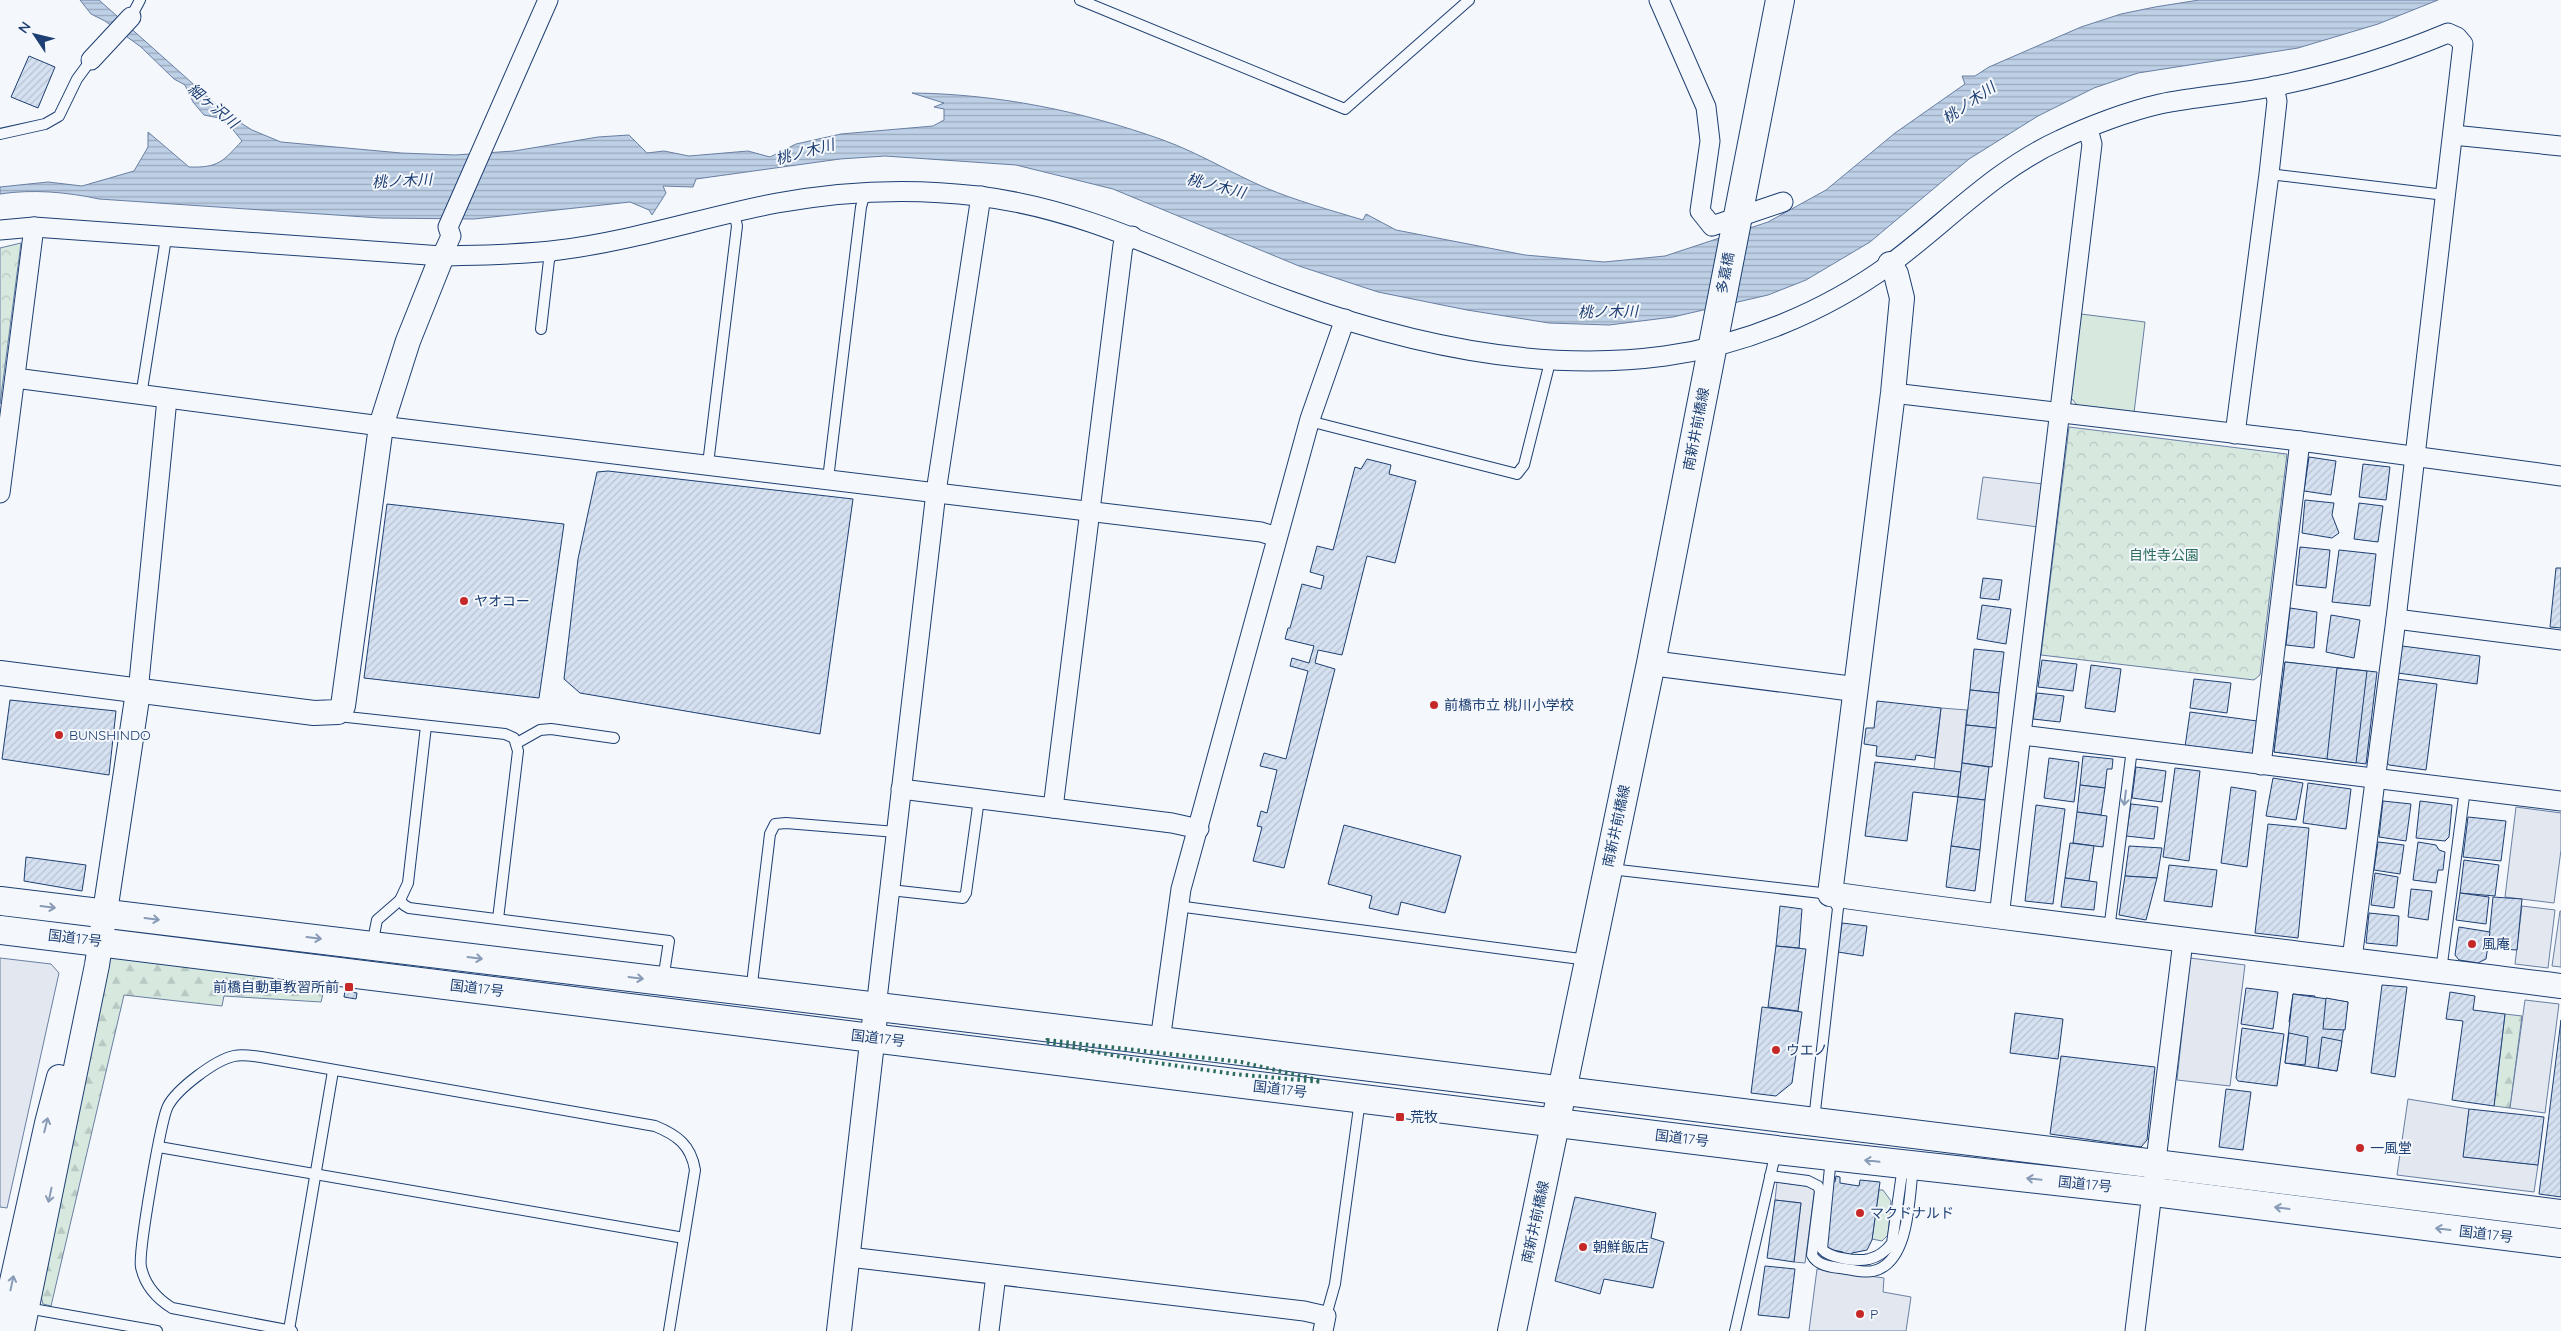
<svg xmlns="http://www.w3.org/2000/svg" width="2561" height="1331" font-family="Quicksand,'Noto Sans JP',sans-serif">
	<defs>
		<pattern id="forest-firs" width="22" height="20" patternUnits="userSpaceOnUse" patternTransform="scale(1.25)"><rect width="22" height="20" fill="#d7e8df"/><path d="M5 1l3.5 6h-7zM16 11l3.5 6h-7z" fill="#b8c8c3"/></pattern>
		<pattern id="park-crowns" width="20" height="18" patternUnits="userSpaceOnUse" patternTransform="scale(1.25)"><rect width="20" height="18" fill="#d7e8df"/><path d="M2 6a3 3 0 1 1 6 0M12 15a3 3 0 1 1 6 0" fill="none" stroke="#b8c8c3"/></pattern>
		<pattern id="water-rules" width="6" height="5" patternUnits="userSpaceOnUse" patternTransform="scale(1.25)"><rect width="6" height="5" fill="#bed0e5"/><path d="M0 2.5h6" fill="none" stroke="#9aaabe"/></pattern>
		<pattern id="building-hatch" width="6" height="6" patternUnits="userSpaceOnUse" patternTransform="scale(1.25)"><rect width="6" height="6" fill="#d5e0f0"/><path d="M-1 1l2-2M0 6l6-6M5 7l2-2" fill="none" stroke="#b6c1d1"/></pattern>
	</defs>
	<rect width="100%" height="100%" fill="#f4f7fb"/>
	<!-- grass -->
	<g fill="#d7e8df" stroke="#687fa3">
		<polygon points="2081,314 2145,322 2134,413 2080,408 2070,397"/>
		<polygon points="1879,1190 1883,1190 1891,1201 1888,1235 1882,1241 1872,1239"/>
	</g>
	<!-- forest -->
	<g fill="url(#forest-firs)" stroke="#687fa3">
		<polygon points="108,949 327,977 321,1002 224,996 222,1006 124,995 51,1306 43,1304 40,1292"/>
		<polygon points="2505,1014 2522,1016 2510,1108 2494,1106"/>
	</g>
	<!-- park -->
	<g fill="url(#park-crowns)" stroke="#687fa3">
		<polygon points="21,243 0,404 0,248"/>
		<polygon points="2069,427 2287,454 2260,675 2254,680 2041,655"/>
	</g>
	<!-- parking -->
	<g fill="#e3e8f0" stroke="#687fa3">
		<polygon points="1983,477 2043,484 2038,527 1977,519"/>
		<polygon points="1941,708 1967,710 1961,772 1934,769"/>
		<polygon points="2516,807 2561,813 2561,850 2554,903 2505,897"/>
		<polygon points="2522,906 2555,910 2548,968 2515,964"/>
		<polygon points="2560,911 2561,911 2561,967 2552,966"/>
		<polygon points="0,958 51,964 59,973 7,1208 0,1207"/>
		<polygon points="2190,958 2245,965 2230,1086 2177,1080"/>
		<polygon points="2525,1000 2559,1004 2545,1113 2510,1108"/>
		<polygon points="2408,1099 2469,1109 2464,1157 2538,1165 2534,1192 2397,1175"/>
		<polygon points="1777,1182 1815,1187 1805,1263 1794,1262 1801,1203 1775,1200"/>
		<polygon points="1817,1269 1884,1278 1883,1292 1911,1297 1906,1331 1809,1331"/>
	</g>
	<!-- water -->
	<path fill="url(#water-rules)" stroke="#687fa3" d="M80,0H99L228,115L252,130L281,142L401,153L455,155L514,151L598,137L629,135L647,153L664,151L689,156L748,151L770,157L796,144L841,134L933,126L944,120V109L934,107L944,103L912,93C998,94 1082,111 1163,140C1199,153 1231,173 1266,188C1297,201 1330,210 1363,220L1366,214L1396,230L1525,255L1604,262L1665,256L1768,222L1826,190L1895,133L1965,84L1962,76H1975L1989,67L2081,27L2121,14L2155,7L2199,0H2438L2378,24L2298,48L2138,73L2094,88L2038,116L1969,159L1870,242L1806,280L1768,295L1673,317L1609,325L1549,323L1467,310L1378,292L1299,266L1113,189L1016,165L885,156L840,159L696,179L693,187L663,186L666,193L652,215L649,210L630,202L474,219L380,218L99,199C67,192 32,189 0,194V187L48,182L82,186L134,171L148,147V132L189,167C219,168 223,161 242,141L230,126L219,118L204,115L193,102L185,85L174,79L141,47L105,21L91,14Z"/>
	<!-- building -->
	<g fill="url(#building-hatch)" stroke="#1d3f73">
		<polygon points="29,56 55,67 38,108 11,97"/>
		<polygon points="2309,457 2336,461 2331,495 2304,491"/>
		<polygon points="1367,459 1391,465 1389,474 1416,481 1395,563 1367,556 1342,655 1318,650 1315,663 1335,669 1284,868 1253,861 1262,827 1257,826 1261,811 1267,813 1277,770 1260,766 1264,753 1286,759 1308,671 1290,666 1292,658 1309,663 1314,646 1285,639 1288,628 1290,628 1302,584 1321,589 1324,576 1310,572 1317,546 1333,550 1355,467 1361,469"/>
		<polygon points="2363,464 2390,467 2386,500 2359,497"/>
		<polygon points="608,471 853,499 820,734 580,693 564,679 578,559 597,472"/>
		<polygon points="2305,500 2334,503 2332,515 2339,533 2332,538 2302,533"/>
		<polygon points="2359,503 2383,506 2378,542 2354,539"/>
		<polygon points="387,504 564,524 539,698 364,678"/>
		<polygon points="2300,547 2330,550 2326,588 2296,585"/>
		<polygon points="2339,550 2376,554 2370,606 2332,602"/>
		<polygon points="2556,568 2561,568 2561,628 2550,627"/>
		<polygon points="1983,578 2002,580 1999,600 1980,598"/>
		<polygon points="1982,605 2011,609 2006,644 1977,639"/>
		<polygon points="2290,608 2317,612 2314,648 2286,645"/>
		<polygon points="2331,615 2360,620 2354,658 2326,652"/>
		<polygon points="2402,646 2480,656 2477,684 2398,673"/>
		<polygon points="1974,649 2004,652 1999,693 1970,690"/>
		<polygon points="2042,660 2077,664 2073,691 2038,687"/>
		<polygon points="2285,662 2311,665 2301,755 2274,752"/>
		<polygon points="2285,662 2377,672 2366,764 2274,752"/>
		<polygon points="2091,665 2121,669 2115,712 2085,708"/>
		<polygon points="2337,668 2367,671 2356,763 2327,759"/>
		<polygon points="2194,679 2231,683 2227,713 2190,708"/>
		<polygon points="2396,679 2437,684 2426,770 2389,765 2385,760"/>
		<polygon points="1970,690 1999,693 1996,728 1966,725"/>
		<polygon points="2037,693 2064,696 2060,722 2033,719"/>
		<polygon points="10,700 116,711 109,775 2,759"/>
		<polygon points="1877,701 1941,708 1935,758 1916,755 1915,760 1876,756 1877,746 1864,744 1866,728 1874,728"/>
		<polygon points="2190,712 2257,721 2252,756 2185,747"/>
		<polygon points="1966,725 1996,728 1992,767 1962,763"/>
		<polygon points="2083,756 2113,759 2112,769 2107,769 2105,788 2080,785"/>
		<polygon points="2049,758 2079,762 2074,802 2044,798"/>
		<polygon points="1875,762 1961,772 1958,797 1913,792 1907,841 1865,836"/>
		<polygon points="1962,763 1989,767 1985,800 1958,797"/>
		<polygon points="2136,767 2166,771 2162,802 2132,798"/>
		<polygon points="2175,768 2200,771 2189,861 2163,857"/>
		<polygon points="2273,778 2303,783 2296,820 2266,816"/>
		<polygon points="2308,783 2351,789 2346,829 2303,823"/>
		<polygon points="2080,785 2105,788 2101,815 2077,812"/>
		<polygon points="2231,787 2256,791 2247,867 2221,863"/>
		<polygon points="1958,797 1985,800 1980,850 1951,846"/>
		<polygon points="2383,801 2411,804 2406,841 2379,837"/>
		<polygon points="2420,801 2452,805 2449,837 2445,841 2416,838"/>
		<polygon points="2131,804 2158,807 2154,839 2126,836"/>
		<polygon points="2036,805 2065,809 2053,904 2025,901"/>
		<polygon points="2077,812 2107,816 2103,847 2073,843"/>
		<polygon points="2468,817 2506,821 2501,861 2463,857"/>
		<polygon points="2268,824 2309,828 2298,938 2255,933"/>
		<polygon points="1344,825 1461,856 1445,913 1401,902 1398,915 1369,908 1372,896 1328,884"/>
		<polygon points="2378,842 2404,845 2400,874 2374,870"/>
		<polygon points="2418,842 2436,845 2439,850 2445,852 2443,870 2438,870 2436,883 2413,880"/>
		<polygon points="2070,843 2094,846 2089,881 2065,878"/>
		<polygon points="1951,846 1980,850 1975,891 1946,887"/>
		<polygon points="2129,846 2162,848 2157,878 2125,876"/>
		<polygon points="26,857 86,865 82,891 24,881"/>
		<polygon points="2464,860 2499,865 2495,896 2460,893"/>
		<polygon points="2169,865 2217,870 2212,907 2164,901"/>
		<polygon points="2375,873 2398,877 2394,908 2371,905"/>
		<polygon points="2125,876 2157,878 2146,920 2119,915"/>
		<polygon points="2065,878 2097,882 2094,910 2061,907"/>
		<polygon points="2411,889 2432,891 2428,920 2408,917"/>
		<polygon points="2460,893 2489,897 2486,924 2456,920"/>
		<polygon points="2493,897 2522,899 2517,950 2488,948"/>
		<polygon points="1780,906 1802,909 1799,948 1776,946"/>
		<polygon points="2369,913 2399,916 2397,946 2366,943"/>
		<polygon points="1842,923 1867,926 1863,956 1838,952"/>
		<polygon points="2459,927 2490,932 2486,959 2478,963 2459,960 2455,955"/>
		<polygon points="1776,946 1806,949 1798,1011 1768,1007"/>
		<polygon points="2382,985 2407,987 2395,1077 2371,1073"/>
		<polygon points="2246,988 2278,992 2273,1029 2241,1024"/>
		<polygon points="345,991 357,993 356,999 344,997"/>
		<polygon points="2450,992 2475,996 2473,1010 2505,1014 2494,1106 2452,1100 2463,1021 2446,1019"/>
		<polygon points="2293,994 2315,996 2310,1025 2289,1022"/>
		<polygon points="2293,994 2348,1002 2337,1071 2285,1063"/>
		<polygon points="2326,998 2348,1002 2345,1030 2323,1029"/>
		<polygon points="1762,1007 1802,1012 1792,1083 1776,1096 1751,1093"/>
		<polygon points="2015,1013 2063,1019 2058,1059 2010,1053"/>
		<polygon points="2561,1020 2561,1197 2539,1194"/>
		<polygon points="2242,1028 2284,1034 2277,1086 2238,1081 2236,1078"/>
		<polygon points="2289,1033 2308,1037 2305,1065 2285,1063"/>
		<polygon points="2322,1037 2342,1041 2337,1071 2318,1068"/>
		<polygon points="2061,1056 2155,1067 2147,1140 2141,1147 2050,1134"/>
		<polygon points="2226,1089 2251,1092 2243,1150 2219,1147"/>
		<polygon points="2469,1109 2544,1117 2538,1165 2463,1157"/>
		<polygon points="1836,1176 1840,1177 1840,1183 1859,1186 1860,1180 1880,1182 1872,1240 1867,1250 1852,1253 1851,1258 1843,1257 1843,1252 1827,1249 1831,1182 1835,1182"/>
		<polygon points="1575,1197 1656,1213 1651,1238 1664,1242 1653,1288 1604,1279 1600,1294 1555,1281"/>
		<polygon points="1775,1200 1801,1203 1794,1262 1767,1258"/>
		<polygon points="1765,1266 1795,1269 1789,1318 1758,1315"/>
	</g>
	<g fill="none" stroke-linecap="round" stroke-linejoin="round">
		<defs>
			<g id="service">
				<polyline points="1080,0 1345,109 1469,0"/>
				<polyline points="131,17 140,0"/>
				<polyline points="0,134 45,124 59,116 77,79 91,60"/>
				<polyline points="2269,174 2445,195"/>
				<polyline points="541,329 549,260 555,250"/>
				<polyline points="141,396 166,238"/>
				<polyline points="1309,421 1517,474 1524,465 1549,366 1555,360"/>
				<polyline points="708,464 737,226 735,217 740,212"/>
				<polyline points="828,479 861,207 865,193"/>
				<polyline points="338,712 347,717 505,734 514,738 518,751 498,919"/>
				<polyline points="517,743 540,730 551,729 614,738"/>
				<polyline points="1610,869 1830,894 1838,908 1814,1120"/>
				<polyline points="890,890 963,898 966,893 979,799"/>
				<polyline points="400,900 404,905 409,908 669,941 663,980"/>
				<polyline points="1177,906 1588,960"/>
				<polyline points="2109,930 2132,749"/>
				<polyline points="372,945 377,920 400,900 408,883 426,726"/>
				<polyline points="2441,971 2465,789"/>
				<polyline points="751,992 770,834 775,824 786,823 896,832"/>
				<polyline points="159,1147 684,1238"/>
				<path d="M1831,1157L1822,1249C1829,1258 1857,1262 1869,1259C1878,1257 1886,1251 1892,1243L1903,1166"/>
				<path d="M1770,1176L1808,1181L1818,1186L1820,1191L1812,1255C1818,1267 1834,1267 1846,1269C1854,1270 1865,1273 1873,1271C1910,1263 1909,1197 1913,1167"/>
				<polyline points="27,1308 157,1331"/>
				<polyline points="1326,1316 1335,1284 1360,1100"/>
				<polyline points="289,1330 333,1071"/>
				<path d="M292,1331L172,1308C156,1298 145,1286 141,1267C138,1253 161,1119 168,1106C177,1089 215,1060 234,1056C243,1054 252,1056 261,1057L655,1126C677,1135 691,1145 695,1170L669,1331"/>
				<polyline points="1735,1331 1776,1151"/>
			</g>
			<g id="minor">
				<polyline points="1659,0 1706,107 1710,141 1700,211 1712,226 1783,202"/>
				<polyline points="91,60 131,17"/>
				<polyline points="2453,135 2561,146"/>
				<path d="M0,230L34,227L442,256C481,255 520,255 559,250C633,241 704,217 777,203C842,191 912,188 978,196C1093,210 1184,263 1290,301C1407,344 1539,373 1665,356C1744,345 1824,312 1889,265C1946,223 1994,170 2060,140C2089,126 2129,111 2160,104C2198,96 2238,94 2276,86C2334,74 2393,56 2448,33L2457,37L2463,44L2396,619L2352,959"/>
				<polyline points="442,256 451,236 448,227 548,0"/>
				<polyline points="15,378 381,426 1261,532 1277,537"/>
				<polyline points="1893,393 2300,441 2561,476"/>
				<polyline points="2235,434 2269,174 2277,101 2274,86"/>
				<polyline points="0,493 34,227"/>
				<polyline points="2396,619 2561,640"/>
				<polyline points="138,692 167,399"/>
				<polyline points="2022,735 2561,801"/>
				<polyline points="2261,765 2300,441"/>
				<polyline points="901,789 1172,823 1199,829"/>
				<polyline points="1053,808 1123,245 1132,236"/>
				<polyline points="1999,917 2092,144 2088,129"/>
				<polyline points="876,1008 936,492 981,196"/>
				<polyline points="1160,1041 1181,889 1310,419 1345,319"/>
				<polyline points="849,1257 1304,1311 1326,1316 1323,1331"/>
				<polyline points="989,1331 996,1275"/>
				<polyline points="2135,1331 2183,941"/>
			</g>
			<g id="tertiary">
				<path d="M1890,264L1896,274L1902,298L1893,393L1830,894C2073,928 2317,955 2561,986"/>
				<polyline points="1651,663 1854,689"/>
				<polyline points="0,673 314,713 338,712 343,706 381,426 408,341 442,256"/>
				<polyline points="1,1331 47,1123 59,1077"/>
				<polyline points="22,1331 97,965 138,692"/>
				<polyline points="839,1331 876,1008"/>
			</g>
			<polyline id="secondary" points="1512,1331 1651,663 1780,0"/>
			<g id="trunk">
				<polyline points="0,901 1160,1041 2561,1214"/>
				<polyline points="0,930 1776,1150 2154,1192 2561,1243"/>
			</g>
		</defs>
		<!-- service casing -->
		<use href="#service" stroke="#1d3f73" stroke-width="12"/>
		<!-- minor casing -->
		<use href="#minor" stroke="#1d3f73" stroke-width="21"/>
		<!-- tertiary casing -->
		<use href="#tertiary" stroke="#1d3f73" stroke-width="26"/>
		<!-- secondary casing -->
		<use href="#secondary" stroke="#1d3f73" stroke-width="30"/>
		<!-- trunk casing -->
		<use href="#trunk" stroke="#1d3f73" stroke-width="30"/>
		<!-- service -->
		<use href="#service" stroke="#f4f7fb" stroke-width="10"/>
		<!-- minor -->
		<use href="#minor" stroke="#f4f7fb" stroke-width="19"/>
		<!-- tertiary -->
		<use href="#tertiary" stroke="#f4f7fb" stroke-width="24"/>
		<!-- secondary -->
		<use href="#secondary" stroke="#f4f7fb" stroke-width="28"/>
		<!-- trunk -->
		<use href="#trunk" stroke="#f4f7fb" stroke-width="28"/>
		<!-- hedge -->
		<polygon stroke="#2c6c60" stroke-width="4" stroke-dasharray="2.5 4" stroke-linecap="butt" points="1047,1040 1241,1062 1314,1079 1321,1082 1234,1074 1137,1060 1045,1042"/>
	</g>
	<!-- one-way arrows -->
	<defs><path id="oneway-shaft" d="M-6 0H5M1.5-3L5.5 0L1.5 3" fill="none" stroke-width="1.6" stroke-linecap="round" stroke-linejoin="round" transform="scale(1.25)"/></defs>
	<g stroke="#889bb7">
		<use href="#oneway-shaft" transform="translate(2125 798) rotate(97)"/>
		<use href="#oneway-shaft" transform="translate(48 907) rotate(7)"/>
		<use href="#oneway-shaft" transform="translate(152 919) rotate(7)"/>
		<use href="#oneway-shaft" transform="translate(314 938) rotate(7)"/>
		<use href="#oneway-shaft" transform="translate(475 958) rotate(7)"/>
		<use href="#oneway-shaft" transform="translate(636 978) rotate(7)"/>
		<use href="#oneway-shaft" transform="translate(46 1125) rotate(-76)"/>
		<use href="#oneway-shaft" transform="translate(1872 1161) rotate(-174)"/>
		<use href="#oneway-shaft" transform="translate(2034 1179) rotate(-174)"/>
		<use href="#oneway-shaft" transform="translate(50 1195) rotate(102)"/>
		<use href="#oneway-shaft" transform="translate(2282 1208) rotate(-173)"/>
		<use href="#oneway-shaft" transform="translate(2443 1229) rotate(-173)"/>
		<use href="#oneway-shaft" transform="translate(12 1283) rotate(-78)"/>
	</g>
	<!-- markers -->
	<g fill="#c62828" stroke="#f4f7fb" stroke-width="2">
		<circle cx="464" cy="601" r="5"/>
		<circle cx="1434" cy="705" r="5"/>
		<circle cx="59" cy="735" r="5"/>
		<circle cx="2472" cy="944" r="5"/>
		<rect x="344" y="982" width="10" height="10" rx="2.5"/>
		<circle cx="1776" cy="1050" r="5"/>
		<rect x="1395" y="1112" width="10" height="10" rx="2.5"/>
		<circle cx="2360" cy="1148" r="5"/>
		<circle cx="1860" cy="1213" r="5"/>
		<circle cx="1583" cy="1247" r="5"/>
		<circle cx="1860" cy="1314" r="5"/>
	</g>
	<g text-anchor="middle" stroke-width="4" stroke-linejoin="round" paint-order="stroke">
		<!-- street labels -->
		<g font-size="14" fill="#1d3f73" stroke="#f4f7fb">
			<text transform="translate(1725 273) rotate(-79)" y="5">多嘉橋</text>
			<text transform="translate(1696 429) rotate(-79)" y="5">南新井前橋線</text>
			<text transform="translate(1616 826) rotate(-78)" y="5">南新井前橋線</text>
			<text transform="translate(75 938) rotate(7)" y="5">国道17号</text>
			<text transform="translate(477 988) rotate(7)" y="5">国道17号</text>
			<text transform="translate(878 1038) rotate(7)" y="5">国道17号</text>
			<text transform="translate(1280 1089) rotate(7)" y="5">国道17号</text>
			<text transform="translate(1682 1138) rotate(7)" y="5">国道17号</text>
			<text transform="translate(2085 1184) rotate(6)" y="5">国道17号</text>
			<text transform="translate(1535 1222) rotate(-78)" y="5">南新井前橋線</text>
			<text transform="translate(2486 1234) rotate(7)" y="5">国道17号</text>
		</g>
		<!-- park labels -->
		<g font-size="14" fill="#2c6c60" stroke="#f4f7fb">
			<text x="2164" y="560">自性寺公園</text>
		</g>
		<!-- poi labels -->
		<g font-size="14" fill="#1d3f73" stroke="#f4f7fb" text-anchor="start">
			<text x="474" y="606">ヤオコー</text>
			<text x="1444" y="710">前橋市立 桃川小学校</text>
			<text x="69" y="740">BUNSHINDO</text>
			<text x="2482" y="949">風庵</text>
			<text x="339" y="992" text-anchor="end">前橋自動車教習所前</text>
			<text x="1786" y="1055">ウエノ</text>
			<text x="1410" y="1122">荒牧</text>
			<text x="2370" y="1153">一風堂</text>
			<text x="1870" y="1218">マクドナルド</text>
			<text x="1593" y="1252">朝鮮飯店</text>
			<text x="1870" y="1319">P</text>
		</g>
		<!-- water labels -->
		<g font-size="15" font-style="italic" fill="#1d3f73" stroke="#f4f7fb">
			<text transform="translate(1969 103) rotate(-35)" y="5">桃ノ木川</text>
			<text transform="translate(213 106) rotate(40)" y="5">細ヶ沢川</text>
			<text transform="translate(805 152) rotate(-15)" y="5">桃ノ木川</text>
			<text transform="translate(402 181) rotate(-3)" y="5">桃ノ木川</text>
			<text transform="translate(1216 186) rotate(14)" y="5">桃ノ木川</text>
			<text transform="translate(1608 312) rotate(-1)" y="5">桃ノ木川</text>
		</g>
	</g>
	<!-- north arrow -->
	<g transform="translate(35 35) rotate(305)" stroke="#f4f7fb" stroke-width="4" paint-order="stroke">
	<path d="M0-4L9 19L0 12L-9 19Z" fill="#1d3f73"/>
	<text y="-8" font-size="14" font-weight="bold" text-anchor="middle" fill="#1d3f73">N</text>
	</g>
</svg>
